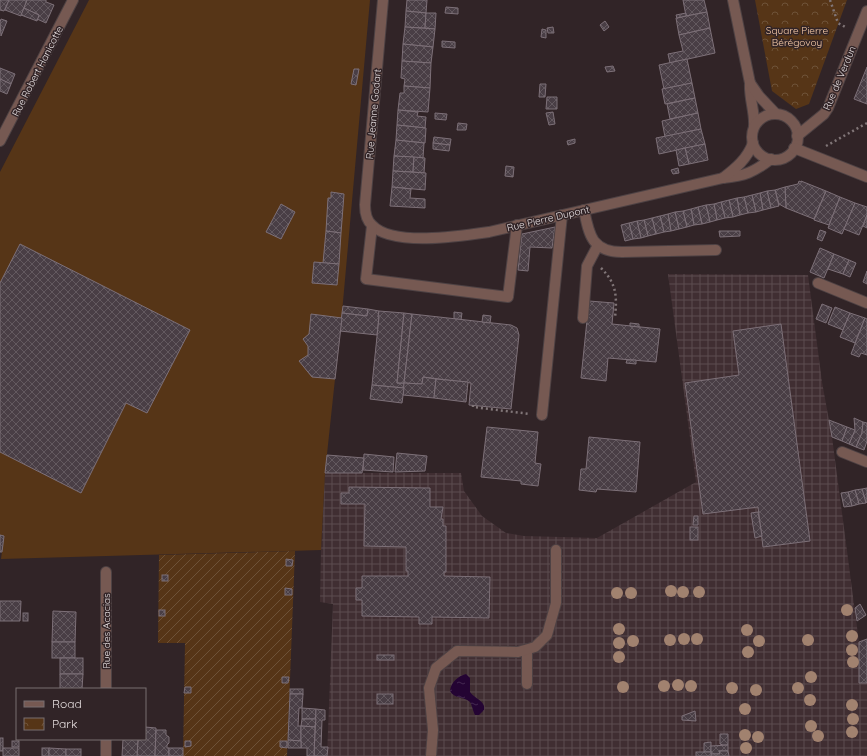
<svg xmlns="http://www.w3.org/2000/svg" width="867" height="756" font-family="Quicksand,sans-serif">
	<defs>
		<pattern id="industrial-grid" width="8" height="8" patternUnits="userSpaceOnUse"><rect width="8" height="8" fill="#402e32"/><path d="M0 4h8M4 0v8" fill="none" stroke="#5c4c4f"/></pattern>
		<pattern id="park-crowns" width="20" height="18" patternUnits="userSpaceOnUse"><rect width="20" height="18" fill="#563517"/><path d="M2 6a3 3 0 1 1 6 0M12 15a3 3 0 1 1 6 0" fill="none" stroke="#6e5238"/></pattern>
		<pattern id="garden-furrows" width="10" height="10" patternUnits="userSpaceOnUse"><rect width="10" height="10" fill="#563517"/><path d="M-1 1l2-2M0 10L10 0M9 11l2-2" fill="none" stroke="#6e5238"/></pattern>
		<pattern id="water-ripples" width="26" height="14" patternUnits="userSpaceOnUse"><rect width="26" height="14" fill="#240433"/><path d="M2 4q2-2 4 0t4 0M15 11q2-2 4 0t4 0" fill="none" stroke="#442850"/></pattern>
		<pattern id="building-cross-hatch" width="8" height="8" patternUnits="userSpaceOnUse"><rect width="8" height="8" fill="#493e45"/><path d="M0 0l8 8M0 8l8-8" fill="none" stroke="#63595f"/></pattern>
	</defs>
	<rect width="100%" height="100%" fill="#312427"/>
	<!-- industrial -->
	<polygon fill="url(#industrial-grid)" points="668,274 808,275 822,382 832,437 859,642 867,639 867,756 327,756 333,604 320,602 321,550 325,473 461,473 464,491 482,516 506,533 524,536 597,538 696,482"/>
	<!-- grass -->
	<polygon fill="#563517" points="89,0 370,0 342,313 325,473 321,550 1,559 4,536 0,535 0,172"/>
	<!-- park -->
	<polygon fill="url(#park-crowns)" points="755,0 847,0 809,104 796,109 772,91"/>
	<!-- garden -->
	<polygon fill="url(#garden-furrows)" points="295,551 287,756 183,756 185,643 158,643 159,555"/>
	<!-- water -->
	<path fill="url(#water-ripples)" d="M466,674L470,678V692C475,699 486,701 484,710L479,715H475C473,711 472,705 470,702C464,696 454,699 450,691C451,682 458,676 466,674Z"/>
	<!-- building -->
	<g fill="url(#building-cross-hatch)" stroke="#7d7078">
		<polygon points="0,0 9,0 4,11 0,10"/>
		<polygon points="9,0 27,0 21,16 5,10"/>
		<polygon points="27,0 46,0 46,2 54,5 46,23 37,19 39,15 24,8"/>
		<polygon points="407,0 427,0 426,13 406,11"/>
		<polygon points="683,0 704,0 707,12 686,16"/>
		<polygon points="446,7 458,8 458,14 445,13"/>
		<polygon points="24,8 39,15 37,21 21,15"/>
		<polygon points="406,11 426,13 425,28 405,27"/>
		<polygon points="707,12 710,28 679,35 676,18"/>
		<polygon points="426,13 436,13 435,29 425,28"/>
		<polygon points="686,13 686,16 677,18 676,15"/>
		<polygon points="1,19 7,21 1,36 0,22"/>
		<polygon points="605,21 609,27 604,31 600,25"/>
		<polygon points="405,27 435,29 433,47 403,44"/>
		<polygon points="553,27 554,33 548,33 547,28"/>
		<polygon points="710,28 715,53 670,63 668,54 683,51 679,35"/>
		<polygon points="542,29 546,30 546,38 541,37"/>
		<polygon points="442,41 455,42 455,48 442,47"/>
		<polygon points="403,44 433,47 431,63 402,61"/>
		<polygon points="687,59 692,83 664,89 659,65"/>
		<polygon points="402,61 431,63 430,88 404,86 405,79 401,78"/>
		<polygon points="613,66 615,71 607,72 605,67"/>
		<polygon points="867,67 867,104 854,99"/>
		<polygon points="0,68 15,74 11,84 0,79"/>
		<polygon points="354,69 359,69 356,85 351,84"/>
		<polygon points="0,79 11,84 7,94 0,91"/>
		<polygon points="692,83 695,98 665,104 662,89"/>
		<polygon points="540,84 546,84 545,97 539,97"/>
		<polygon points="404,86 430,88 428,112 398,110 400,93 404,93"/>
		<polygon points="547,97 557,97 557,109 546,109"/>
		<polygon points="695,98 698,113 670,119 667,104"/>
		<polygon points="398,110 418,112 417,116 426,117 425,128 397,125"/>
		<polygon points="553,112 555,124 549,125 546,113"/>
		<polygon points="435,113 447,114 446,120 435,119"/>
		<polygon points="698,113 701,129 665,137 662,121"/>
		<polygon points="458,123 467,124 466,130 457,130"/>
		<polygon points="397,125 426,128 425,143 396,140"/>
		<polygon points="701,129 705,144 659,154 656,138"/>
		<polygon points="434,137 451,139 450,145 433,143"/>
		<polygon points="575,139 575,143 568,145 567,141"/>
		<polygon points="396,140 424,143 423,158 394,156"/>
		<polygon points="433,143 450,145 449,151 433,149"/>
		<polygon points="705,144 708,160 689,164 685,148"/>
		<polygon points="685,148 689,164 679,166 676,150"/>
		<polygon points="394,156 414,157 413,172 393,171"/>
		<polygon points="414,157 425,158 424,173 413,172"/>
		<polygon points="506,166 514,167 513,177 505,176"/>
		<polygon points="678,168 679,173 673,174 671,170"/>
		<polygon points="393,171 426,173 425,190 392,187"/>
		<polygon points="799,181 801,182 801,181 826,191 814,219 786,208 785,187 798,184"/>
		<polygon points="392,187 411,189 410,198 425,199 425,208 390,206"/>
		<polygon points="785,187 786,208 779,204 775,190"/>
		<polygon points="775,190 779,206 771,208 767,191"/>
		<polygon points="767,191 771,208 763,210 760,193"/>
		<polygon points="826,191 840,197 829,225 814,220"/>
		<polygon points="331,192 344,194 341,233 326,231 328,198 331,198"/>
		<polygon points="760,193 763,210 756,212 752,195"/>
		<polygon points="752,195 756,212 748,213 744,197"/>
		<polygon points="744,197 748,213 740,215 737,198"/>
		<polygon points="840,197 855,203 842,234 828,228"/>
		<polygon points="737,198 740,215 733,217 729,200"/>
		<polygon points="729,200 733,217 725,218 721,202"/>
		<polygon points="721,202 725,218 717,220 714,204"/>
		<polygon points="855,203 867,207 867,215 859,235 844,229"/>
		<polygon points="281,204 295,212 281,239 266,232"/>
		<polygon points="714,204 717,220 710,222 706,205"/>
		<polygon points="706,205 710,222 702,224 698,207"/>
		<polygon points="698,207 702,224 694,225 691,209"/>
		<polygon points="691,209 694,225 687,227 683,211"/>
		<polygon points="683,211 687,227 679,229 675,212"/>
		<polygon points="675,212 679,229 671,231 668,214"/>
		<polygon points="668,214 671,231 664,232 660,216"/>
		<polygon points="867,215 867,228 863,226"/>
		<polygon points="660,216 664,232 656,234 652,218"/>
		<polygon points="652,218 656,234 648,236 644,220"/>
		<polygon points="644,220 648,236 641,238 637,221"/>
		<polygon points="637,221 641,238 633,239 629,223"/>
		<polygon points="629,223 633,239 625,241 621,225"/>
		<polygon points="555,227 552,248 530,247 528,271 518,270 522,234"/>
		<polygon points="820,230 826,232 822,241 817,239"/>
		<polygon points="326,231 341,233 339,264 323,263"/>
		<polygon points="719,231 740,231 740,236 720,237"/>
		<polygon points="20,244 190,330 147,413 126,403 81,493 0,452 0,283"/>
		<polygon points="820,248 834,254 824,278 810,272"/>
		<polygon points="834,254 849,260 843,274 828,269"/>
		<polygon points="849,260 856,263 850,277 843,274"/>
		<polygon points="314,262 339,264 337,285 312,283"/>
		<polygon points="867,271 867,284 863,282"/>
		<polygon points="589,301 614,303 612,324 660,329 656,362 608,358 606,381 581,378"/>
		<polygon points="822,304 832,308 826,323 816,319"/>
		<polygon points="343,306 368,309 367,316 342,313"/>
		<polygon points="835,307 850,313 843,330 828,324"/>
		<polygon points="368,309 379,311 378,317 379,317 377,335 340,331 342,313 367,316"/>
		<polygon points="379,311 404,313 397,383 404,383 404,388 372,385 379,317 378,317"/>
		<polygon points="454,312 462,313 461,320 454,319"/>
		<polygon points="404,313 412,314 404,383 397,383"/>
		<polygon points="850,313 865,318 855,343 840,337"/>
		<polygon points="311,314 342,318 335,379 312,377 299,361 308,355 308,346 303,339 309,334"/>
		<polygon points="412,314 511,325 517,328 519,335 511,409 469,405 471,383 423,377 422,384 404,383"/>
		<polygon points="483,315 491,316 490,323 482,322"/>
		<polygon points="865,318 867,319 867,355 861,353 859,357 851,354"/>
		<polygon points="630,323 639,324 639,327 630,326"/>
		<polygon points="781,324 810,541 763,547 758,507 703,514 685,383 739,375 733,331"/>
		<polygon points="627,360 636,360 636,364 626,363"/>
		<polygon points="423,377 436,379 434,398 403,395 404,383 422,384"/>
		<polygon points="436,379 468,382 466,402 434,398"/>
		<polygon points="372,385 404,388 402,403 370,399"/>
		<polygon points="854,418 863,422 862,433 856,447 849,444 855,430"/>
		<polygon points="829,420 847,427 842,441 832,437"/>
		<polygon points="863,422 867,423 867,441 864,450 856,447 862,433"/>
		<polygon points="487,427 538,432 535,463 541,464 538,486 521,484 521,481 481,477"/>
		<polygon points="847,427 855,430 849,444 842,441"/>
		<polygon points="589,437 640,442 636,492 597,489 596,492 579,490 581,469 586,469"/>
		<polygon points="397,453 427,456 425,471 395,472"/>
		<polygon points="364,454 394,457 393,472 363,470"/>
		<polygon points="327,455 364,458 362,473 325,473"/>
		<polygon points="349,487 430,488 430,507 443,507 441,519 443,519 443,526 446,526 446,572 444,572 444,576 490,577 489,618 432,617 432,624 419,624 419,617 362,616 362,600 356,600 356,588 362,588 362,576 408,576 408,571 406,571 406,547 364,546 365,504 341,504 341,493 349,493"/>
		<polygon points="867,488 867,502 866,503 862,489"/>
		<polygon points="862,489 866,503 859,504 855,490"/>
		<polygon points="855,490 859,504 852,506 848,492"/>
		<polygon points="848,492 852,506 844,507 841,493"/>
		<polygon points="758,512 762,536 755,538 751,513"/>
		<polygon points="694,516 698,516 698,525 693,525"/>
		<rect x="690" y="527" width="8" height="13"/>
		<polygon points="0,535 4,536 2,552 0,552"/>
		<polygon points="286,559 293,560 292,566 286,566"/>
		<rect x="162" y="575" width="6" height="6"/>
		<polygon points="285,588 292,589 292,595 285,595"/>
		<polygon points="0,601 21,601 20,621 0,621"/>
		<polygon points="860,604 866,615 857,621 855,608"/>
		<rect x="159" y="610" width="6" height="6"/>
		<polygon points="53,611 76,612 75,642 52,642"/>
		<rect x="23" y="613" width="5" height="8"/>
		<polygon points="867,639 867,683 859,683 859,642"/>
		<rect x="52" y="642" width="23" height="16"/>
		<rect x="377" y="655" width="17" height="5"/>
		<rect x="60" y="658" width="23" height="16"/>
		<polygon points="60,674 83,674 82,689 60,689"/>
		<polygon points="282,677 289,677 288,683 282,683"/>
		<polygon points="185,687 191,687 191,693 184,693"/>
		<rect x="290" y="689" width="13" height="5"/>
		<polygon points="290,694 303,694 302,708 299,708 298,726 301,726 301,741 288,740"/>
		<rect x="377" y="694" width="16" height="10"/>
		<polygon points="302,708 316,709 316,719 302,719"/>
		<polygon points="316,709 325,710 325,720 322,720 321,747 328,747 327,756 314,756"/>
		<polygon points="695,711 696,721 682,720 682,716"/>
		<polygon points="302,719 316,719 315,727 301,726"/>
		<polygon points="301,726 315,727 314,756 307,756 307,748 301,748"/>
		<polygon points="145,727 156,728 155,756 137,756 138,739 145,739"/>
		<polygon points="156,730 166,730 166,735 169,737 169,743 167,745 167,748 169,748 169,756 155,756"/>
		<polygon points="720,734 728,734 728,745 723,745 720,744"/>
		<rect x="0" y="738" width="3" height="13"/>
		<polygon points="123,739 138,739 137,756 122,756"/>
		<polygon points="288,740 301,741 301,748 288,748"/>
		<rect x="12" y="741" width="7" height="6"/>
		<polygon points="185,741 191,741 191,746 185,747"/>
		<polygon points="280,741 287,741 287,748 280,747"/>
		<polygon points="711,742 711,752 704,752 704,743"/>
		<polygon points="728,745 728,751 719,751 720,754 711,754 711,746"/>
		<rect x="3" y="748" width="16" height="8"/>
		<rect x="42" y="748" width="7" height="8"/>
		<polygon points="49,748 66,749 66,756 49,756"/>
		<rect x="169" y="748" width="14" height="8"/>
		<rect x="66" y="749" width="15" height="7"/>
		<polygon points="719,751 728,751 729,756 711,756 711,754 720,754"/>
		<rect x="696" y="752" width="15" height="4"/>
	</g>
	<g fill="none" stroke-linecap="round" stroke-linejoin="round">
		<defs>
			<g id="minor">
				<path d="M383,0L365,205C365,213 366,220 372,225C392,247 462,236 489,232L723,178C745,176 754,172 771,159"/>
				<path d="M733,0L750,83C749,98 755,112 754,126"/>
				<polyline points="750,83 759,96 776,114"/>
				<circle cx="775" cy="137" r="23"/>
				<polyline points="797,136 824,114 828,108 867,11"/>
				<polyline points="0,141 73,0"/>
				<polyline points="794,148 867,177"/>
				<path d="M723,178C736,168 747,159 753,143"/>
				<path d="M584,210C589,235 592,252 622,252L716,250"/>
				<polyline points="372,226 366,279 508,297 517,225"/>
				<polyline points="818,283 867,303"/>
				<polyline points="583,318 587,266 598,245"/>
				<polyline points="542,415 562,215"/>
				<polyline points="842,452 867,462"/>
				<polyline points="527,650 527,684"/>
				<polyline points="106,689 106,572"/>
				<polyline points="106,756 106,739"/>
				<polyline points="431,756 433,730 429,688 436,668 457,651 518,652 535,647 547,635 556,603 556,550"/>
			</g>
		</defs>
		<!-- minor casing -->
		<use href="#minor" stroke="#4e4244" stroke-width="12"/>
		<!-- path -->
		<g stroke="#817678" stroke-width="2.5" stroke-dasharray="2 3" stroke-linecap="butt">
			<polyline points="830,0 838,23 847,28"/>
			<polyline points="826,146 867,123"/>
			<path d="M601,268C617,284 617,296 615,318"/>
			<polyline points="473,405 473,407 530,414"/>
		</g>
		<!-- minor -->
		<use href="#minor" stroke="#765952" stroke-width="10"/>
	</g>
	<!-- trees -->
	<g fill="#a1826f">
		<circle cx="671" cy="591" r="6"/>
		<circle cx="683" cy="592" r="6"/>
		<circle cx="699" cy="592" r="6"/>
		<circle cx="617" cy="593" r="6"/>
		<circle cx="631" cy="593" r="6"/>
		<circle cx="847" cy="610" r="6"/>
		<circle cx="619" cy="629" r="6"/>
		<circle cx="747" cy="630" r="6"/>
		<circle cx="852" cy="636" r="6"/>
		<circle cx="684" cy="639" r="6"/>
		<circle cx="697" cy="639" r="6"/>
		<circle cx="670" cy="640" r="6"/>
		<circle cx="808" cy="640" r="6"/>
		<circle cx="633" cy="641" r="6"/>
		<circle cx="759" cy="641" r="6"/>
		<circle cx="619" cy="643" r="6"/>
		<circle cx="852" cy="650" r="6"/>
		<circle cx="748" cy="652" r="6"/>
		<circle cx="619" cy="657" r="6"/>
		<circle cx="853" cy="662" r="6"/>
		<circle cx="811" cy="677" r="6"/>
		<circle cx="678" cy="685" r="6"/>
		<circle cx="664" cy="686" r="6"/>
		<circle cx="691" cy="686" r="6"/>
		<circle cx="623" cy="687" r="6"/>
		<circle cx="732" cy="688" r="6"/>
		<circle cx="798" cy="688" r="6"/>
		<circle cx="756" cy="690" r="6"/>
		<circle cx="810" cy="700" r="6"/>
		<circle cx="852" cy="705" r="6"/>
		<circle cx="745" cy="709" r="6"/>
		<circle cx="853" cy="719" r="6"/>
		<circle cx="811" cy="726" r="6"/>
		<circle cx="852" cy="732" r="6"/>
		<circle cx="745" cy="735" r="6"/>
		<circle cx="818" cy="736" r="6"/>
		<circle cx="758" cy="737" r="6"/>
		<circle cx="746" cy="748" r="6"/>
	</g>
	<g text-anchor="middle" stroke-width="3" stroke-linejoin="round" paint-order="stroke">
		<!-- park labels -->
		<g font-size="10" fill="#fdcfaa" stroke="#312427">
			<text x="797" y="34">Square Pierre<tspan x="797" dy="12">Bérégovoy</tspan></text>
		</g>
		<!-- street labels -->
		<g font-size="10" fill="#e6dedf" stroke="#312427">
			<text transform="translate(37 71) rotate(-63)" y="4">Rue Robert Hanicotte</text>
			<text transform="translate(839 78) rotate(-67)" y="4">Rue de Verdun</text>
			<text transform="translate(373 114) rotate(-85)" y="4">Rue Jeanne Godart</text>
			<text transform="translate(548 218) rotate(-13)" y="4">Rue Pierre Dupont</text>
			<text transform="translate(106 631) rotate(-90)" y="4">Rue des Acacias</text>
		</g>
	</g>
	<!-- legend -->
	<rect x="16" y="688" width="130" height="52" fill="#312427" stroke="#796e71"/>
	<rect x="24" y="701" width="20" height="6" fill="#765952" stroke="#796e71"/>
	<text x="52" y="708" font-size="12" fill="#e6dedf">Road</text>
	<rect x="24" y="718" width="20" height="12" fill="url(#park-crowns)" stroke="#796e71"/>
	<text x="52" y="728" font-size="12" fill="#e6dedf">Park</text>
</svg>
